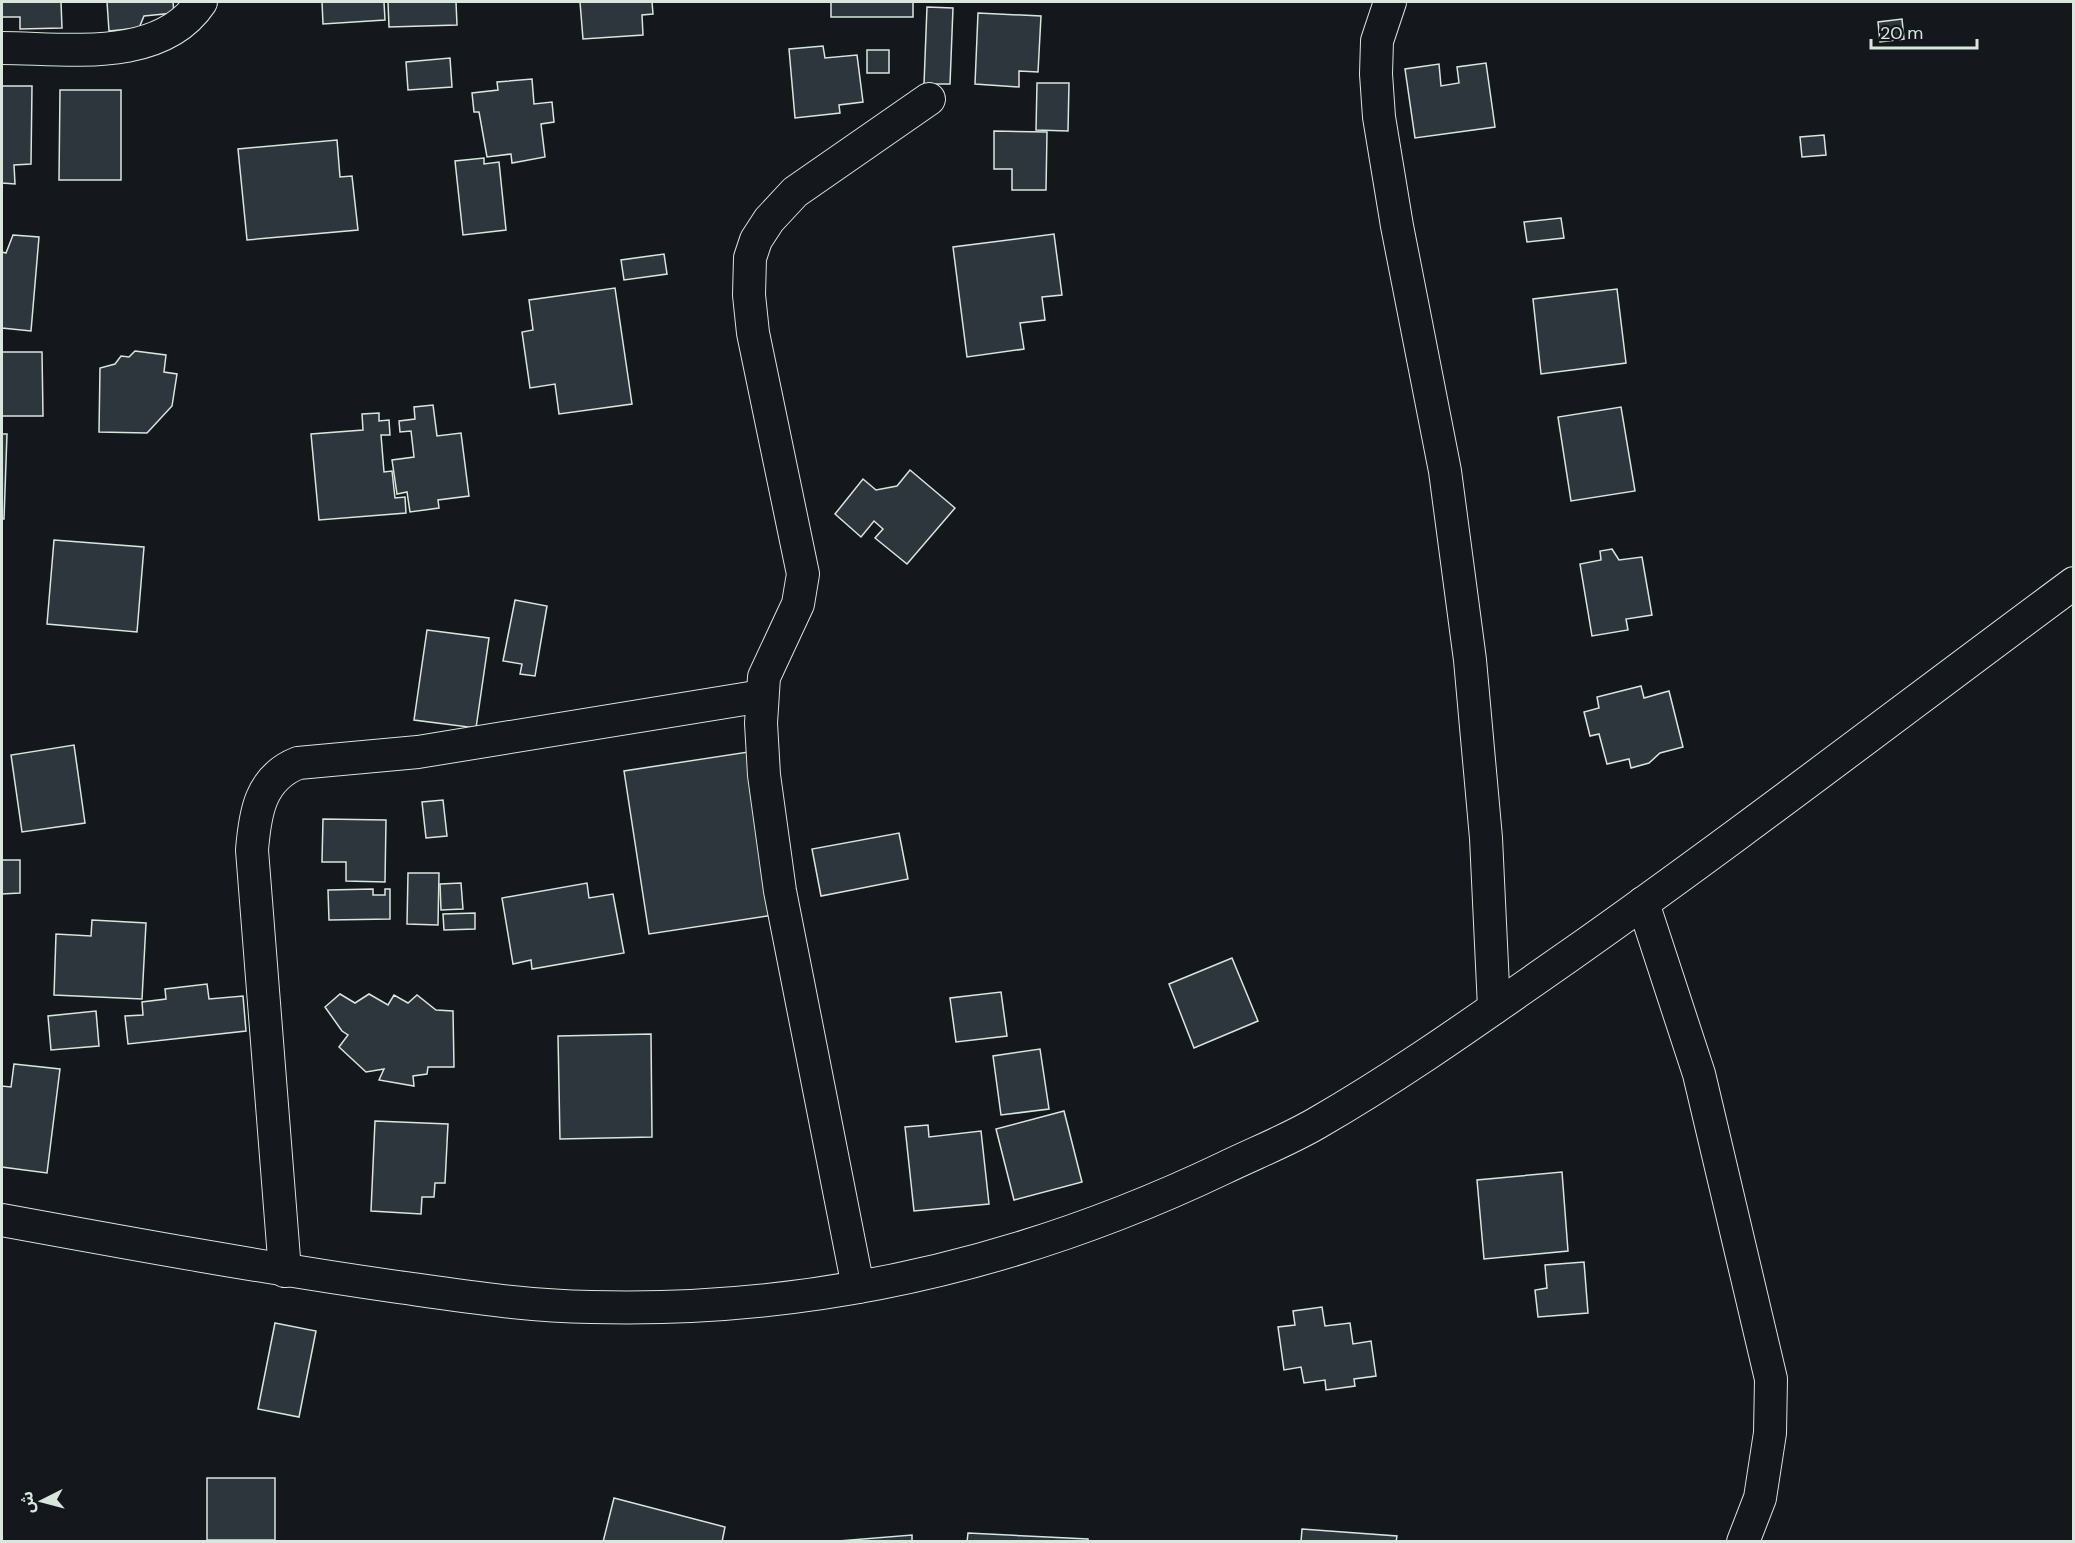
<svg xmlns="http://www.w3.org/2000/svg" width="2075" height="1543" font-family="'DM Sans','Noto Sans Arabic',sans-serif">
	<rect width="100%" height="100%" fill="#14181c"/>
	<!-- building -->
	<g fill="#2c363c" stroke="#d8e6dc" stroke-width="1.5">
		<polygon points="2,2 61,2 62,28 20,29 20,17 2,17"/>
		<polygon points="107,2 173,2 174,13 144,16 139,28 109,31"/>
		<polygon points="322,2 384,2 385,20 323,24"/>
		<polygon points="388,2 456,2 457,25 389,27"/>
		<polygon points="580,2 652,2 653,14 642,15 643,35 583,39"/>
		<rect x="831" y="2" width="82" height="15"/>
		<polygon points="927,7 953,8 950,84 924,84"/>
		<polygon points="978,13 1041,16 1038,72 1019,71 1019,87 975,84"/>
		<polygon points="1902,19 1904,39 1880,42 1878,22"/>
		<polygon points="823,46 825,58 857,55 863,102 839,105 840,113 795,118 789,49"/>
		<rect x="867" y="50" width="22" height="23"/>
		<polygon points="450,58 452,87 408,90 406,62"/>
		<polygon points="1486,63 1495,127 1415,138 1405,69 1439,64 1441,86 1459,83 1457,67"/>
		<polygon points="532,79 534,104 552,102 554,122 541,124 545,157 512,163 511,154 487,157 479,112 474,112 472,93 498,90 497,82"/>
		<polygon points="1037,83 1069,83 1068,131 1036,130"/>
		<polygon points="2,86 32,86 31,164 14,165 15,184 2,183"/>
		<polygon points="60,90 121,90 121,180 59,180"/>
		<polygon points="994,131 1047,132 1046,190 1012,190 1012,169 994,169"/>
		<polygon points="1824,135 1826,155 1802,157 1800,137"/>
		<polygon points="337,140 340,177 352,176 358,230 247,240 238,149"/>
		<polygon points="484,158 484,164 499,162 506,230 463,235 455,161"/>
		<polygon points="1561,218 1564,238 1527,242 1524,222"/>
		<polygon points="1054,234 1062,295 1042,297 1045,320 1020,323 1024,349 967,357 953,247"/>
		<polygon points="13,235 39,237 31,331 2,328 2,252 6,253"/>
		<polygon points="664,254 667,274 624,280 621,260"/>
		<polygon points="615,288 632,404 559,414 555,384 530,388 522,332 533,330 529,300"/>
		<polygon points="1617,289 1626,363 1541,374 1533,299"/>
		<polygon points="135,351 166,355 164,372 177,374 172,406 147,433 99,432 100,368 115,364 121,356 129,357"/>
		<polygon points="2,352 42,352 43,416 2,416"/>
		<polygon points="433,405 437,436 461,433 469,496 438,500 439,508 410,512 407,492 397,494 392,460 414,457 411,431 400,432 399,421 415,419 414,407"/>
		<polygon points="1621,407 1635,491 1571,501 1558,417"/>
		<polygon points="379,413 379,421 389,420 390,435 381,435 384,472 392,471 395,498 405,497 406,513 319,520 311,434 363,430 362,414"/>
		<polygon points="2,434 7,434 4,519 2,519"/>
		<polygon points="910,470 955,508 907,564 875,538 883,529 874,521 861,537 835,514 863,479 876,490 897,486"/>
		<polygon points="54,540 144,547 137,632 47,624"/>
		<polygon points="1612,549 1619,560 1642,557 1652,615 1626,619 1628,630 1592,636 1580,564 1601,560 1600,551"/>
		<polygon points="515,600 547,606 535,676 520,674 522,664 503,661"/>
		<polygon points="427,630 489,638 476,728 414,720"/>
		<polygon points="1641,686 1644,698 1669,691 1683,747 1660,753 1649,763 1631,768 1629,759 1607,764 1599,734 1590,736 1584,712 1599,708 1597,697"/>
		<polygon points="74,745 85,823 22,832 11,755"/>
		<polygon points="748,752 774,915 649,934 624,771"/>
		<polygon points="443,800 447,836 426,838 422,802"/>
		<polygon points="323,819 386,820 385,882 346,881 346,862 322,862"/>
		<polygon points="899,833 908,879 821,896 812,849"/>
		<polygon points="2,860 20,860 20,893 2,894"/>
		<polygon points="408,873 439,873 438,925 407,924"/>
		<polygon points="461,883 463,909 441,910 440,884"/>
		<polygon points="587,883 589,898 613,894 624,953 532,969 531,960 513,964 502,898"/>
		<polygon points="373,889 373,895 385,895 385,889 390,889 390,919 329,920 328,890"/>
		<polygon points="475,913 475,929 444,930 443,914"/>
		<polygon points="92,920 146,923 142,999 54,995 56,934 91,936"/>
		<polygon points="1232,958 1258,1021 1194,1048 1169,984"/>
		<polygon points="207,984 209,999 243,996 246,1031 128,1044 125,1016 143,1015 142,1002 166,999 165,989"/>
		<polygon points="1001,992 1007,1036 956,1042 950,998"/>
		<polygon points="340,994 355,1003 369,994 388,1005 394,995 408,1003 417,995 436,1010 453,1011 454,1067 428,1067 427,1074 413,1076 414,1086 379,1080 384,1069 366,1072 339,1047 348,1035 342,1031 325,1007"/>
		<polygon points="96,1011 99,1046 51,1050 48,1016"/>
		<polygon points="651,1034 652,1137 560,1139 558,1036"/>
		<polygon points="1040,1049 1049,1109 1001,1115 993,1056"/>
		<polygon points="14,1064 60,1069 47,1173 2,1167 2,1086 11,1087"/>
		<polygon points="1064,1111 1082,1182 1014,1200 996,1129"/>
		<polygon points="375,1121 448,1124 445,1183 435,1183 434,1197 422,1197 421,1214 371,1211"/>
		<polygon points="928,1125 929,1137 981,1131 989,1204 914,1211 905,1127"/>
		<polygon points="1562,1172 1568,1251 1484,1259 1477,1180"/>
		<polygon points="1584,1262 1588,1313 1538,1317 1535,1290 1547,1288 1545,1265"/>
		<polygon points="1322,1307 1325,1326 1350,1323 1353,1344 1371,1341 1376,1376 1354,1379 1355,1386 1326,1390 1325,1380 1304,1383 1301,1367 1284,1370 1278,1327 1295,1325 1293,1311"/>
		<polygon points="275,1323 316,1331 299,1417 258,1409"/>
		<rect x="207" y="1478" width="68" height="62"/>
		<polygon points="614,1498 725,1527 722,1542 603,1542"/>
		<polygon points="1302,1529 1397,1536 1396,1542 1301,1542"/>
		<polygon points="968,1533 1088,1539 1088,1542 967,1542"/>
		<polygon points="912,1535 912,1542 826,1542"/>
	</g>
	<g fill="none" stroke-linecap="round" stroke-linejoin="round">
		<defs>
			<g id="minor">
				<polyline points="1390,2 1377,41 1376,74 1379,117 1397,226 1445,471 1470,660 1486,838 1494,1008"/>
				<path d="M2,48C65,48 160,64 201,2"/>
				<polyline points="1643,903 1699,1074 1771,1379 1770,1433 1760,1498 1743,1542"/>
				<path d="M2,1220C133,1244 265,1268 398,1287C462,1296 526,1306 591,1307C813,1313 1025,1263 1224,1168C1255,1153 1288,1140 1317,1123C1404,1073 1484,1015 1566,958C1738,837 1905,708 2074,583"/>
				<path d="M285,1271L252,850C255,813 260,778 298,763L418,752L762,696"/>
				<polyline points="858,1287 780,891 764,775 761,723 764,677 798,604 803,574 753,333 749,295 750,258 756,240 769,220 795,192 929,99"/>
			</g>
		</defs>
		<!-- minor casing -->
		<use href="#minor" stroke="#d8e6dc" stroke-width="34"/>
		<!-- minor -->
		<use href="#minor" stroke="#14181c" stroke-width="32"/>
	</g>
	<!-- border -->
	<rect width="2075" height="1543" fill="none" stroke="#d8e6dc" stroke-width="6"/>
	<!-- north arrow -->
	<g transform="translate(42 1501) rotate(264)" stroke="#14181c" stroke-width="4.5" paint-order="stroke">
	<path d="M0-4.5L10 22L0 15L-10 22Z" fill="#d8e6dc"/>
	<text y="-9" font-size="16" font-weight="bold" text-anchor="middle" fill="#d8e6dc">ش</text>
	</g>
	<!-- scale -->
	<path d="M1871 39v9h106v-9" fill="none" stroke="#d8e6dc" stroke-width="3"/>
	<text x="1880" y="39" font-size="18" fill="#d8e6dc" stroke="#14181c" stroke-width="4.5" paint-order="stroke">20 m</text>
</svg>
